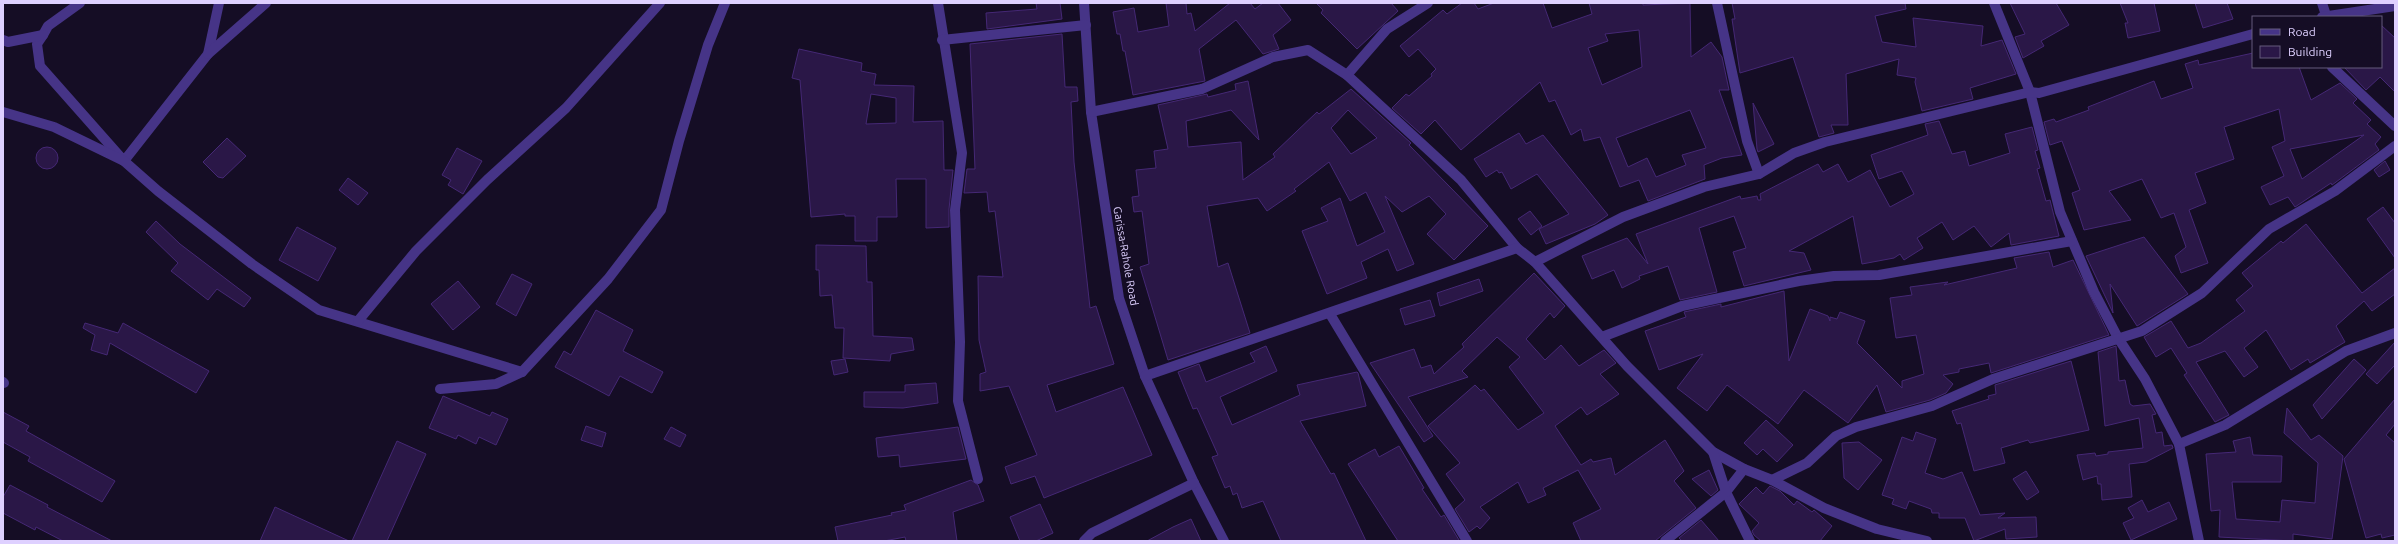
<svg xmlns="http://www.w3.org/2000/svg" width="2398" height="544" font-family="Ubuntu,sans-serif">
	<rect width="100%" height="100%" fill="#150d25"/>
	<!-- building -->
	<g fill="#2a1747" stroke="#452875" fill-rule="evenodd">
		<polygon points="1036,3 1060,3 1062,19 987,29 986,13 1037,9"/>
		<polygon points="1166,3 1186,3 1187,14 1191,13 1195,31 1230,3 1250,3 1255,9 1263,3 1278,3 1291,20 1273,35 1279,49 1263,54 1236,20 1199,49 1205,81 1133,95 1125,51 1123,51 1120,34 1117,34 1113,12 1134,8 1138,32 1169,26"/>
		<polygon points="1316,3 1391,3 1398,11 1357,49 1321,13 1323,10"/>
		<path d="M1462,3H1474L1478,9L1494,3H1543L1552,28L1592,14L1589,3H1643V5L1690,3L1691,57L1711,42L1722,57L1729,90H1719L1742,155L1722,158L1704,165L1705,179L1648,201L1639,180L1620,187L1600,137L1584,141L1581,129L1571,135L1555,100L1549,102L1540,82L1461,150L1435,120L1421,134L1392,108L1406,94L1409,96L1432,76L1431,74L1436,69L1418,49L1409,57L1400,46L1443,10L1447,14ZM1639,30L1642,67L1602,85L1588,48L1608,41L1605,34ZM1690,110L1706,148L1682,155L1686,165L1656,177L1647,158L1628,167L1616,138Z"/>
		<polygon points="1732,3 1905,3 1906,9 1875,16 1882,42 1916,47 1913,18 1983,26 1981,46 2002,40 2016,74 1970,88 1973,99 1922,111 1915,82 1916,78 1897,75 1899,59 1846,74 1848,125 1831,125 1834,133 1819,137 1793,57 1740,73 1732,19 1735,19"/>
		<polygon points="2010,3 2056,3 2069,25 2041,41 2044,46 2023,58 2015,37 2025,34"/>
		<polygon points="2120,3 2154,3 2160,31 2128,38 2125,23 2128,23"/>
		<polygon points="2195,3 2227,3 2233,19 2203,28"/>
		<polygon points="2381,25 2395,38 2395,92 2380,77 2366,90 2344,67 2381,67"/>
		<polygon points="1062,34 1065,87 1077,87 1078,101 1071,102 1074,162 1090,308 1096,306 1114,364 1047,385 1056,412 1123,387 1152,455 1044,498 1035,476 1011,484 1005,467 1037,455 1009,386 980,391 980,374 986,372 979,340 978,276 1003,277 995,211 989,212 987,192 964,193 967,169 975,169 970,44"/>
		<path d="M799,49L862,63L861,71L876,74L874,85L914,86L913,122L943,121L944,170H953L949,209V227L926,228V179H896L897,217H877V241H855V216H845V214L811,217L800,80L792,78ZM871,94L896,98V123L866,124Z"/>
		<path d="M2253,53V67H2299L2311,100L2340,83L2357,99L2353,103L2371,120L2367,124L2381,137L2375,144L2379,150L2332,185L2331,183L2295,207L2288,197L2270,205L2261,187L2284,176L2272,147L2285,141L2279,109L2224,127L2234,159L2195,173L2206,203L2189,210L2208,263L2181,273L2175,256L2186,247L2174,213L2161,218L2142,179L2109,191L2131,220L2084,230L2072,193L2080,190L2062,141L2050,145L2044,122L2054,119L2056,122L2089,110L2088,107L2154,81L2161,99L2193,88L2185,64L2198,60L2199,65ZM2364,135L2302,179L2290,149Z"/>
		<path d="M1248,81L1259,140L1231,110L1186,121L1188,147L1241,142L1243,180L1275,157L1273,154L1317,112L1319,114L1351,89L1411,143L1409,145L1488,226L1454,260L1427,234L1446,214L1429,196L1402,212L1385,196L1414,264L1397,271L1388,249L1361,262L1367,278L1327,294L1302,231L1328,221L1321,208L1340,198L1357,246L1385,232L1366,192L1350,201L1329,162L1294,189L1296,191L1267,211L1258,198L1207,206L1218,267L1228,263L1250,333L1168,360L1140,267L1149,264L1142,211L1134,212L1132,197L1139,196L1136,170L1156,168L1154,151L1168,149L1158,105L1207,94L1208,97L1236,90L1235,84ZM1348,110L1377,138L1351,154L1331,128Z"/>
		<polygon points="1753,103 1774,144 1758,152 1757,149"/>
		<polygon points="1939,121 1952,154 1965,151 1969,166 2010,153 2005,134 2032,127 2038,150 2035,151 2040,168 2037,169 2046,201 2050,200 2059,236 2011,245 2009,233 1991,247 1974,226 1953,240 1942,222 1917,238 1923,248 1904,260 1900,254 1894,258 1862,264 1853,216 1789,251 1804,253 1811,270 1744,286 1733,252 1746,248 1734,216 1699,228 1717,292 1680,300 1668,266 1639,276 1640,279 1622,288 1614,270 1592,279 1582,256 1627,238 1648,264 1636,234 1740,196 1741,199 1757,196 1758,200 1761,200 1760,194 1818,164 1823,172 1838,164 1848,182 1870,170 1890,207 1914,194 1902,171 1879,179 1871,155 1928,135 1925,124"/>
		<polygon points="1519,133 1526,144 1543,135 1608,215 1595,224 1546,244 1539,229 1569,214 1537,174 1511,189 1502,172 1499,173 1497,170 1486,177 1474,159"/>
		<polygon points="227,138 246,156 223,178 218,177 203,162"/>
		<circle cx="47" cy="158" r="11"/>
		<polygon points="457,148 482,161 463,194 448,185 451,180 442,175"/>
		<polygon points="2385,161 2390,170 2379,177 2374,170"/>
		<polygon points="348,178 368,193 358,205 339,190"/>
		<polygon points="2383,207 2395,223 2395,258 2367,219"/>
		<polygon points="1530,211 1542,226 1531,235 1518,219"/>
		<polygon points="156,221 180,244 251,298 244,307 217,289 208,300 171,271 178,263 146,232"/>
		<polygon points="2306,224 2362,293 2395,268 2395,294 2372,311 2364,301 2336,326 2345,342 2310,363 2308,359 2291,370 2266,330 2244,348 2258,367 2244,377 2225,351 2196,362 2229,415 2215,422 2184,375 2187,373 2171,348 2156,357 2144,337 2171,321 2188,348 2201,343 2245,311 2236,300 2253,286 2242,273 2281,241 2283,243"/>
		<polygon points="297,227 336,248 318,281 279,260"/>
		<polygon points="2144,237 2188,294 2137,326 2110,284 2113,313 2086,256"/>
		<polygon points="816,245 866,246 867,282 872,282 873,336 912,338 914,350 891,354 890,361 843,358 844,328 835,328 832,295 820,296 819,270 816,270"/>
		<polygon points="2049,252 2053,267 2073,260 2109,335 1991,373 1989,363 1959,369 1959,372 1943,375 1953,384 1946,393 1930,400 1886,412 1877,385 1848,423 1804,390 1778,424 1727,385 1707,411 1677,388 1703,354 1659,370 1645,331 1686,317 1684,312 1721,304 1721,307 1784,291 1789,361 1810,309 1828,316 1830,321 1830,317 1837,319 1840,312 1865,321 1857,343 1902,388 1902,381 1924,374 1916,335 1896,338 1890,298 1912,295 1910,287 1948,282 1944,285 2017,268 2014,258"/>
		<polygon points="1534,273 1565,306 1554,318 1550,313 1526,339 1545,360 1561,345 1579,366 1604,350 1616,363 1600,374 1619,394 1587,415 1581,407 1555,426 1581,465 1591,459 1593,462 1611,458 1615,475 1665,440 1684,471 1674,481 1696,508 1655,541 1581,541 1573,523 1601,509 1578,470 1543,488 1546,495 1528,503 1518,482 1480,507 1490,518 1480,529 1477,526 1469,532 1455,509 1465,500 1446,474 1460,463 1428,426 1475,385 1481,391 1484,389 1518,430 1544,413 1509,367 1520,357 1497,337 1462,371 1468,377 1408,397 1433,436 1424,442 1370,363 1414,349 1421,368 1431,365 1434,374 1464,347 1462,344"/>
		<polygon points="512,274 532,284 516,316 496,304"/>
		<polygon points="1479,279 1483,291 1440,306 1437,293"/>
		<polygon points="458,281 480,307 453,330 431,304"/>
		<polygon points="1430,300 1435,316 1405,325 1400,309"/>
		<polygon points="596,310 633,330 623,351 663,372 652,393 620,376 609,396 555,367 564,351 571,355"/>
		<polygon points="85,323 118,333 123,323 209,371 196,393 110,343 107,355 91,350 95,335 83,328"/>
		<polygon points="2395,342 2395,365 2377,384 2366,374"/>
		<polygon points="1266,346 1277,371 1220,397 1232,425 1300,395 1297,385 1357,372 1358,373 1366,406 1300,421 1331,474 1334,473 1366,541 1281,541 1263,501 1242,508 1237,493 1233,495 1230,486 1225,488 1212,457 1218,455 1197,408 1193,409 1178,372 1199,364 1206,382 1255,362 1250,353"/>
		<polygon points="2116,346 2119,381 2125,380 2130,404 2133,406 2150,404 2156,414 2152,415 2156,433 2162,432 2164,446 2172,445 2173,448 2146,462 2129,464 2132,497 2102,500 2101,484 2098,484 2097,476 2083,480 2077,455 2095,453 2096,456 2108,454 2108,452 2143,448 2139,418 2105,426 2098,352"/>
		<polygon points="845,359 848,372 834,375 831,361"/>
		<polygon points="2354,359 2366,370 2322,419 2313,405"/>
		<polygon points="2071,361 2089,430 2030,443 2028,440 2001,448 2005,463 1974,471 1961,423 1957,424 1952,411 1989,399 1988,396 1996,394 1995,385"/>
		<polygon points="936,383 938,403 903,408 864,407 864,392 905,392 905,385"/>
		<polygon points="443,396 490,416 492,412 508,419 496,445 479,437 476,444 458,435 456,439 429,428"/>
		<polygon points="2395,399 2395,424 2386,435 2395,443 2395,535 2382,538 2381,534 2366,538 2344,459"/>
		<polygon points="2287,408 2311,440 2319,435 2343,456 2332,539 2293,534 2293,541 2219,537 2220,510 2211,511 2206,454 2236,452 2233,441 2250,437 2253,455 2282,456 2281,482 2232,482 2236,519 2280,522 2282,500 2315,503 2318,463 2284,433"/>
		<polygon points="3,412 29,426 26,431 115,481 102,502 28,461 30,457 3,442"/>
		<polygon points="1766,420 1793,445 1777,462 1763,449 1757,455 1744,443"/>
		<polygon points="586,426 606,433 602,447 581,440"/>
		<polygon points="671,427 686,435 680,447 664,439"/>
		<polygon points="958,427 966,459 900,467 899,455 878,457 876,438"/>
		<polygon points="1916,432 1936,439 1925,473 1943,479 1962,472 1980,515 2005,513 1998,518 2036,517 2037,537 2006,539 2005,529 1974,541 1965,518 1939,518 1939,513 1932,513 1931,509 1909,501 1906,509 1892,504 1894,499 1882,495 1902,437 1913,441"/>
		<polygon points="397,441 426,454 387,541 352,541"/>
		<polygon points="1859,442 1882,460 1858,490 1844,478 1842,443"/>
		<polygon points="1399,446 1424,488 1422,489 1441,517 1444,515 1459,540 1457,541 1398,541 1348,464 1375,449 1379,457"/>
		<polygon points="1709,470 1718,490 1711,496 1692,479"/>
		<polygon points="2026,471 2039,492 2027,500 2013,479"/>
		<polygon points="971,480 978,485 984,501 953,512 957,541 906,541 905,537 884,541 838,541 835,527 892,515 891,513 906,510 904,505"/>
		<polygon points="10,485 48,505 47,507 112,541 63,541 36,527 35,530 3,513 3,497"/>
		<polygon points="1770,486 1780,491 1794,505 1797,501 1812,512 1814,510 1832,526 1820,541 1761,541 1754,535 1752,531 1759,523 1739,504 1756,487 1763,494"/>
		<polygon points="2142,500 2148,512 2169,502 2177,519 2131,540 2123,523 2134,518 2128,508"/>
		<polygon points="1040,504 1053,533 1036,541 1020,541 1010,517"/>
		<polygon points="275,507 349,541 260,541"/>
		<polygon points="1191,519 1201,541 1147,541 1173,527"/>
		<polygon points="1701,520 1719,541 1682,541 1679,538"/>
	</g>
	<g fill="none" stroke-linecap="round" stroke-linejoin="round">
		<!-- street -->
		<g stroke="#463487" stroke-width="10">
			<polyline points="80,3 48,26 43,35 37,44 40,66 124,161 208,54 219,3"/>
			<polyline points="938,3 962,153 955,210 960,342 958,401 978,479"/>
			<polyline points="1084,3 1091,112 1119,298 1145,376 1194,483 1224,541"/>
			<polyline points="1717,3 1747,141 1759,174"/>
			<polyline points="1994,3 2030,92 2060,212 2094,292 2118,338 2145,379 2179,444 2199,541"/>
			<polyline points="2322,3 2326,15"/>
			<polyline points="2322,17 2395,6"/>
			<polyline points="3,40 8,42 43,35"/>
			<polyline points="942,40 1086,25"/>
			<polyline points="208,54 266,3"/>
			<polyline points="2332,67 2395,126"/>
			<polyline points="1347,75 1387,29 1428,3"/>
			<polyline points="3,112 54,127 124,161 158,191 252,264 319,310 522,372"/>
			<polyline points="1091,112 1202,89 1273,57 1308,50 1347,75 1461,180 1517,248 1535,262 1627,366 1713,452 1744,469 1772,480 1824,508 1877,529 1927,541"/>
			<polyline points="1535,262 1623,217 1704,187 1759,174 1794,153 1825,142 2030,92 2039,93 2253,34"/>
			<polyline points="1330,314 1467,541"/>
			<polyline points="358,321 416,251 487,180 566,108 660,3"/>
			<polyline points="1602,337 1682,306 1799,281 1834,276 1879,275 2072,241"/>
			<polyline points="1145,376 1517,248"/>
			<polyline points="3,382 4,383"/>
			<polyline points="440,389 496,384 522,372 608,279 661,210 679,141 708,45 725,3"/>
			<polyline points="2179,444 2225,425 2346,351 2395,333"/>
			<polyline points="1744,469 1726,492 1750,541"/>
			<polyline points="1772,480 1807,463 1836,436 1856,427 1932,406 1993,379 2142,331 2202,293 2269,229 2335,191 2395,146"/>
			<polyline points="1084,541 1092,533 1194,483"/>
			<polyline points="1665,541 1726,492 1713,452"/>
		</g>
	</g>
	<g text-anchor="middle" stroke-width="3" stroke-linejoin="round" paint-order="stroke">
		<!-- street labels -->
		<g font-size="11" fill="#ded0ff" stroke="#150d25">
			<text transform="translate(1126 256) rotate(80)" y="4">Garissa-Rahole Road</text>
		</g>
	</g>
	<!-- border -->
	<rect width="2398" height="544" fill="none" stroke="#ded0ff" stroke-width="8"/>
	<!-- legend -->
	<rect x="2252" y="16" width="130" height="52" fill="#150d25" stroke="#655b7c"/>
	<rect x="2260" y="29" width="20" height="6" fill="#463487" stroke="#655b7c"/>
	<text x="2288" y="36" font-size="12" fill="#ded0ff">Road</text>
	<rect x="2260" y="46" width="20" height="12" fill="#2a1747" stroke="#655b7c"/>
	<text x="2288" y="56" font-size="12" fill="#ded0ff">Building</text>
</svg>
